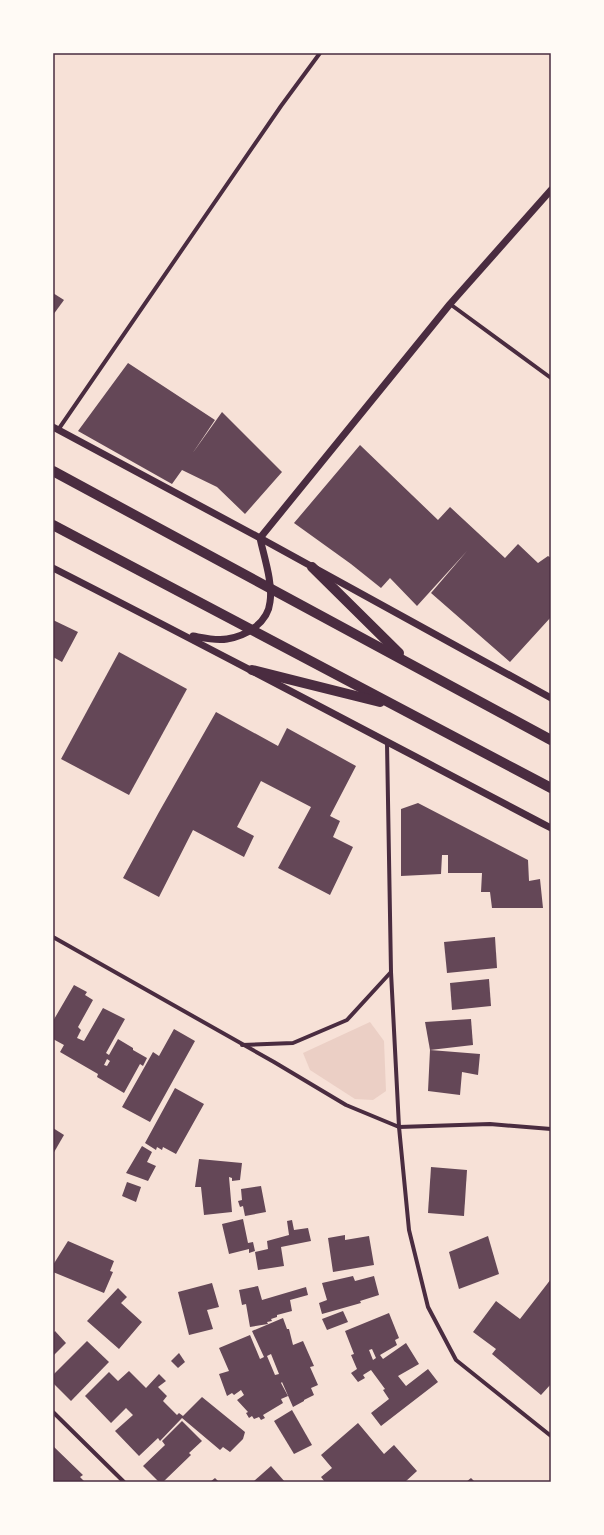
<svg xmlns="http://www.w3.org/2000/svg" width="604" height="1535" font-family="Raleway,sans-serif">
	<rect width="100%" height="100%" fill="#f7e1d7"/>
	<!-- green -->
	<polygon fill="#ebcfc5" points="370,1022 384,1041 386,1091 373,1100 355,1099 310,1070 303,1053"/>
	<!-- building -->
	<g fill="#644757" fill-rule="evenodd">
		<polygon points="53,293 64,300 53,315"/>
		<polygon points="128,363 215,420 192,454 222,412 282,472 245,514 217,487 182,470 172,484 78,431"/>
		<polygon points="360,445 438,520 450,507 505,558 518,544 538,563 548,556 551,558 551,617 510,662 431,593 467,551 417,606 390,578 381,588 351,564 294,523"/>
		<polygon points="53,620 78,632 62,662 53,657"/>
		<polygon points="119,652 187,689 129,795 61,759"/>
		<polygon points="216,712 278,746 287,728 356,766 330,816 340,821 333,837 353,847 330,895 278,868 311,807 261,781 237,827 254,836 244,857 193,830 159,897 123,878 159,812"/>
		<polygon points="418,803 528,860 529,881 540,879 543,908 492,908 490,892 481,892 482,873 448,873 448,855 442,855 441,874 401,876 401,809"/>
		<polygon points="495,937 497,968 447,973 444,942"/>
		<polygon points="489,979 491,1006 452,1010 450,983"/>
		<path d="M74,985L87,992L85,995L93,1000L78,1027L81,1030L77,1038L84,1041L103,1008L125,1019L106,1053L109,1055L118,1039L133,1048V1050L147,1058L143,1066L140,1064L124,1093L97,1077L98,1074L60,1052L64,1045L53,1039V1021ZM107,1059L110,1061L107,1066L104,1065Z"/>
		<polygon points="471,1019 473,1045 430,1050 425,1022"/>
		<polygon points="174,1029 195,1041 150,1122 122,1107 153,1052 159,1056"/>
		<polygon points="430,1050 480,1054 478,1075 462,1072 460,1095 428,1091"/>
		<polygon points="175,1088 204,1104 176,1154 163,1147 162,1150 157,1147 156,1150 145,1143"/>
		<polygon points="53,1128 64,1135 53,1154"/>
		<polygon points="142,1146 152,1152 147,1162 156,1166 148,1181 126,1173"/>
		<polygon points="199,1159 242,1163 240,1180 232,1181 232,1178 229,1177 232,1212 204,1215 201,1187 195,1187"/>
		<polygon points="431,1167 467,1170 464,1216 428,1213"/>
		<polygon points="127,1182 141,1187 136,1202 122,1196"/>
		<polygon points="261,1186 266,1212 245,1216 243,1206 240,1207 238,1201 242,1200 241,1189"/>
		<polygon points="243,1219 248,1243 253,1242 255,1251 249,1253 249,1249 229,1254 222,1224"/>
		<polygon points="292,1220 294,1230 308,1228 311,1241 281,1247 284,1266 258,1270 255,1252 268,1249 267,1241 289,1235 287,1221"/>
		<polygon points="345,1235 345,1240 369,1236 374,1265 333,1272 328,1238"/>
		<polygon points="488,1236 499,1274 459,1289 449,1252"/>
		<polygon points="68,1241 114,1261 110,1271 113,1272 104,1293 53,1272 53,1265"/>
		<polygon points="353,1276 355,1281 374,1276 379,1295 360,1301 361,1303 322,1314 319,1303 327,1300 322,1283"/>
		<polygon points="551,1279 551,1384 541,1395 492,1354 496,1349 473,1332 496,1301 520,1319"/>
		<polygon points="212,1283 219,1307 207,1310 213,1329 189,1335 178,1292"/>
		<polygon points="258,1286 262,1300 306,1287 308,1295 290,1300 292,1311 277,1315 277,1317 271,1319 272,1321 267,1322 268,1324 250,1327 246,1304 242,1305 239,1290"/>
		<polygon points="118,1288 127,1297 121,1303 142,1322 119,1349 87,1321"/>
		<polygon points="343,1311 348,1322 327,1330 322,1319"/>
		<path d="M389,1313L399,1338L395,1340L397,1345L380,1355L383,1359L406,1343L419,1364L398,1376L406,1386L428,1369L438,1382L381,1426L371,1413L389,1399L383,1390L385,1389L371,1370L363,1375L365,1378L358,1382L351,1373L357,1369L351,1355L354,1354L345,1331ZM372,1349L376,1358L373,1360L369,1350Z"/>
		<path d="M283,1318L287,1329H289L293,1345L303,1341L314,1366L310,1367L318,1385L311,1388L314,1395L304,1400V1401L293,1407L282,1382L281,1383L288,1396L281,1399L283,1403L263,1415L265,1418L261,1420L259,1417L254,1419L252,1416L249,1418L246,1413L248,1412L237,1400L244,1395L241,1390L234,1395L232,1393L227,1396L219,1374L229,1371L219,1348L250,1335L260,1359L264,1357L252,1331ZM271,1354L279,1374L275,1375L267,1356Z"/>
		<polygon points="55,1331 66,1343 53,1356 53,1334"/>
		<polygon points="87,1341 109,1362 71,1401 53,1383 53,1375"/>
		<polygon points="179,1353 185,1362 178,1368 171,1361"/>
		<polygon points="129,1371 146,1388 159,1374 166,1381 158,1387 167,1396 163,1401 177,1415 179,1413 183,1416 202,1397 245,1432 243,1439 230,1452 223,1447 220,1450 182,1418 160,1441 158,1438 139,1456 115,1431 133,1415 126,1408 111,1423 85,1396 109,1372 118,1381"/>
		<polygon points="292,1410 312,1445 294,1454 274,1421"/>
		<polygon points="182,1421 202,1441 189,1453 191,1455 163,1482 159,1482 143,1466 165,1445 162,1441"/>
		<polygon points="358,1423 384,1454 394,1445 417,1471 405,1482 354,1482 353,1481 352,1482 325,1482 321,1477 332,1468 321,1455"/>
		<polygon points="53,1446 83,1475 80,1477 85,1482 53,1482"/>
		<polygon points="271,1466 285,1482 253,1482"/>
		<polygon points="215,1478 219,1482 210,1482"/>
		<polygon points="471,1478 475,1482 466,1482"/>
	</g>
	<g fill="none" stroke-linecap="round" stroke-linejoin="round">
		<!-- minor -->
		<g stroke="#4a2c40" stroke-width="4">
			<polyline points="450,304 551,378"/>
			<polyline points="58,430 281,106 320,53"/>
			<polyline points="387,743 391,972 399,1127 409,1230 428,1307 456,1360 551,1436"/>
			<polyline points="53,937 274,1062 346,1105 399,1127 490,1124 551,1129"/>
			<polyline points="242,1045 293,1043 347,1020 391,972"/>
			<polyline points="53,1412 124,1482"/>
		</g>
		<!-- tertiary -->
		<g stroke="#4a2c40" stroke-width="7">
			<polyline points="53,427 260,538 551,698"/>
			<polyline points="260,538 450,304 551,190"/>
			<path d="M53,568C220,653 385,741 551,828"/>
			<path d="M193,636C204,638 216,641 227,639C246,636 268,623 270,602C273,583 264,557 260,538"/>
		</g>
		<!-- primary -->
		<g stroke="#4a2c40" stroke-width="10">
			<polyline points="53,471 551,740"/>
			<polyline points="53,525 551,788"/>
			<polyline points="312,567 399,653"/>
			<polyline points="252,670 380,702"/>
		</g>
	</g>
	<!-- border -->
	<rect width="604" height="1535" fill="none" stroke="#fffaf5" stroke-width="108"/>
	<rect x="54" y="54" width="496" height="1427" fill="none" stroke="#4a2c40" stroke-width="1.5"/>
</svg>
